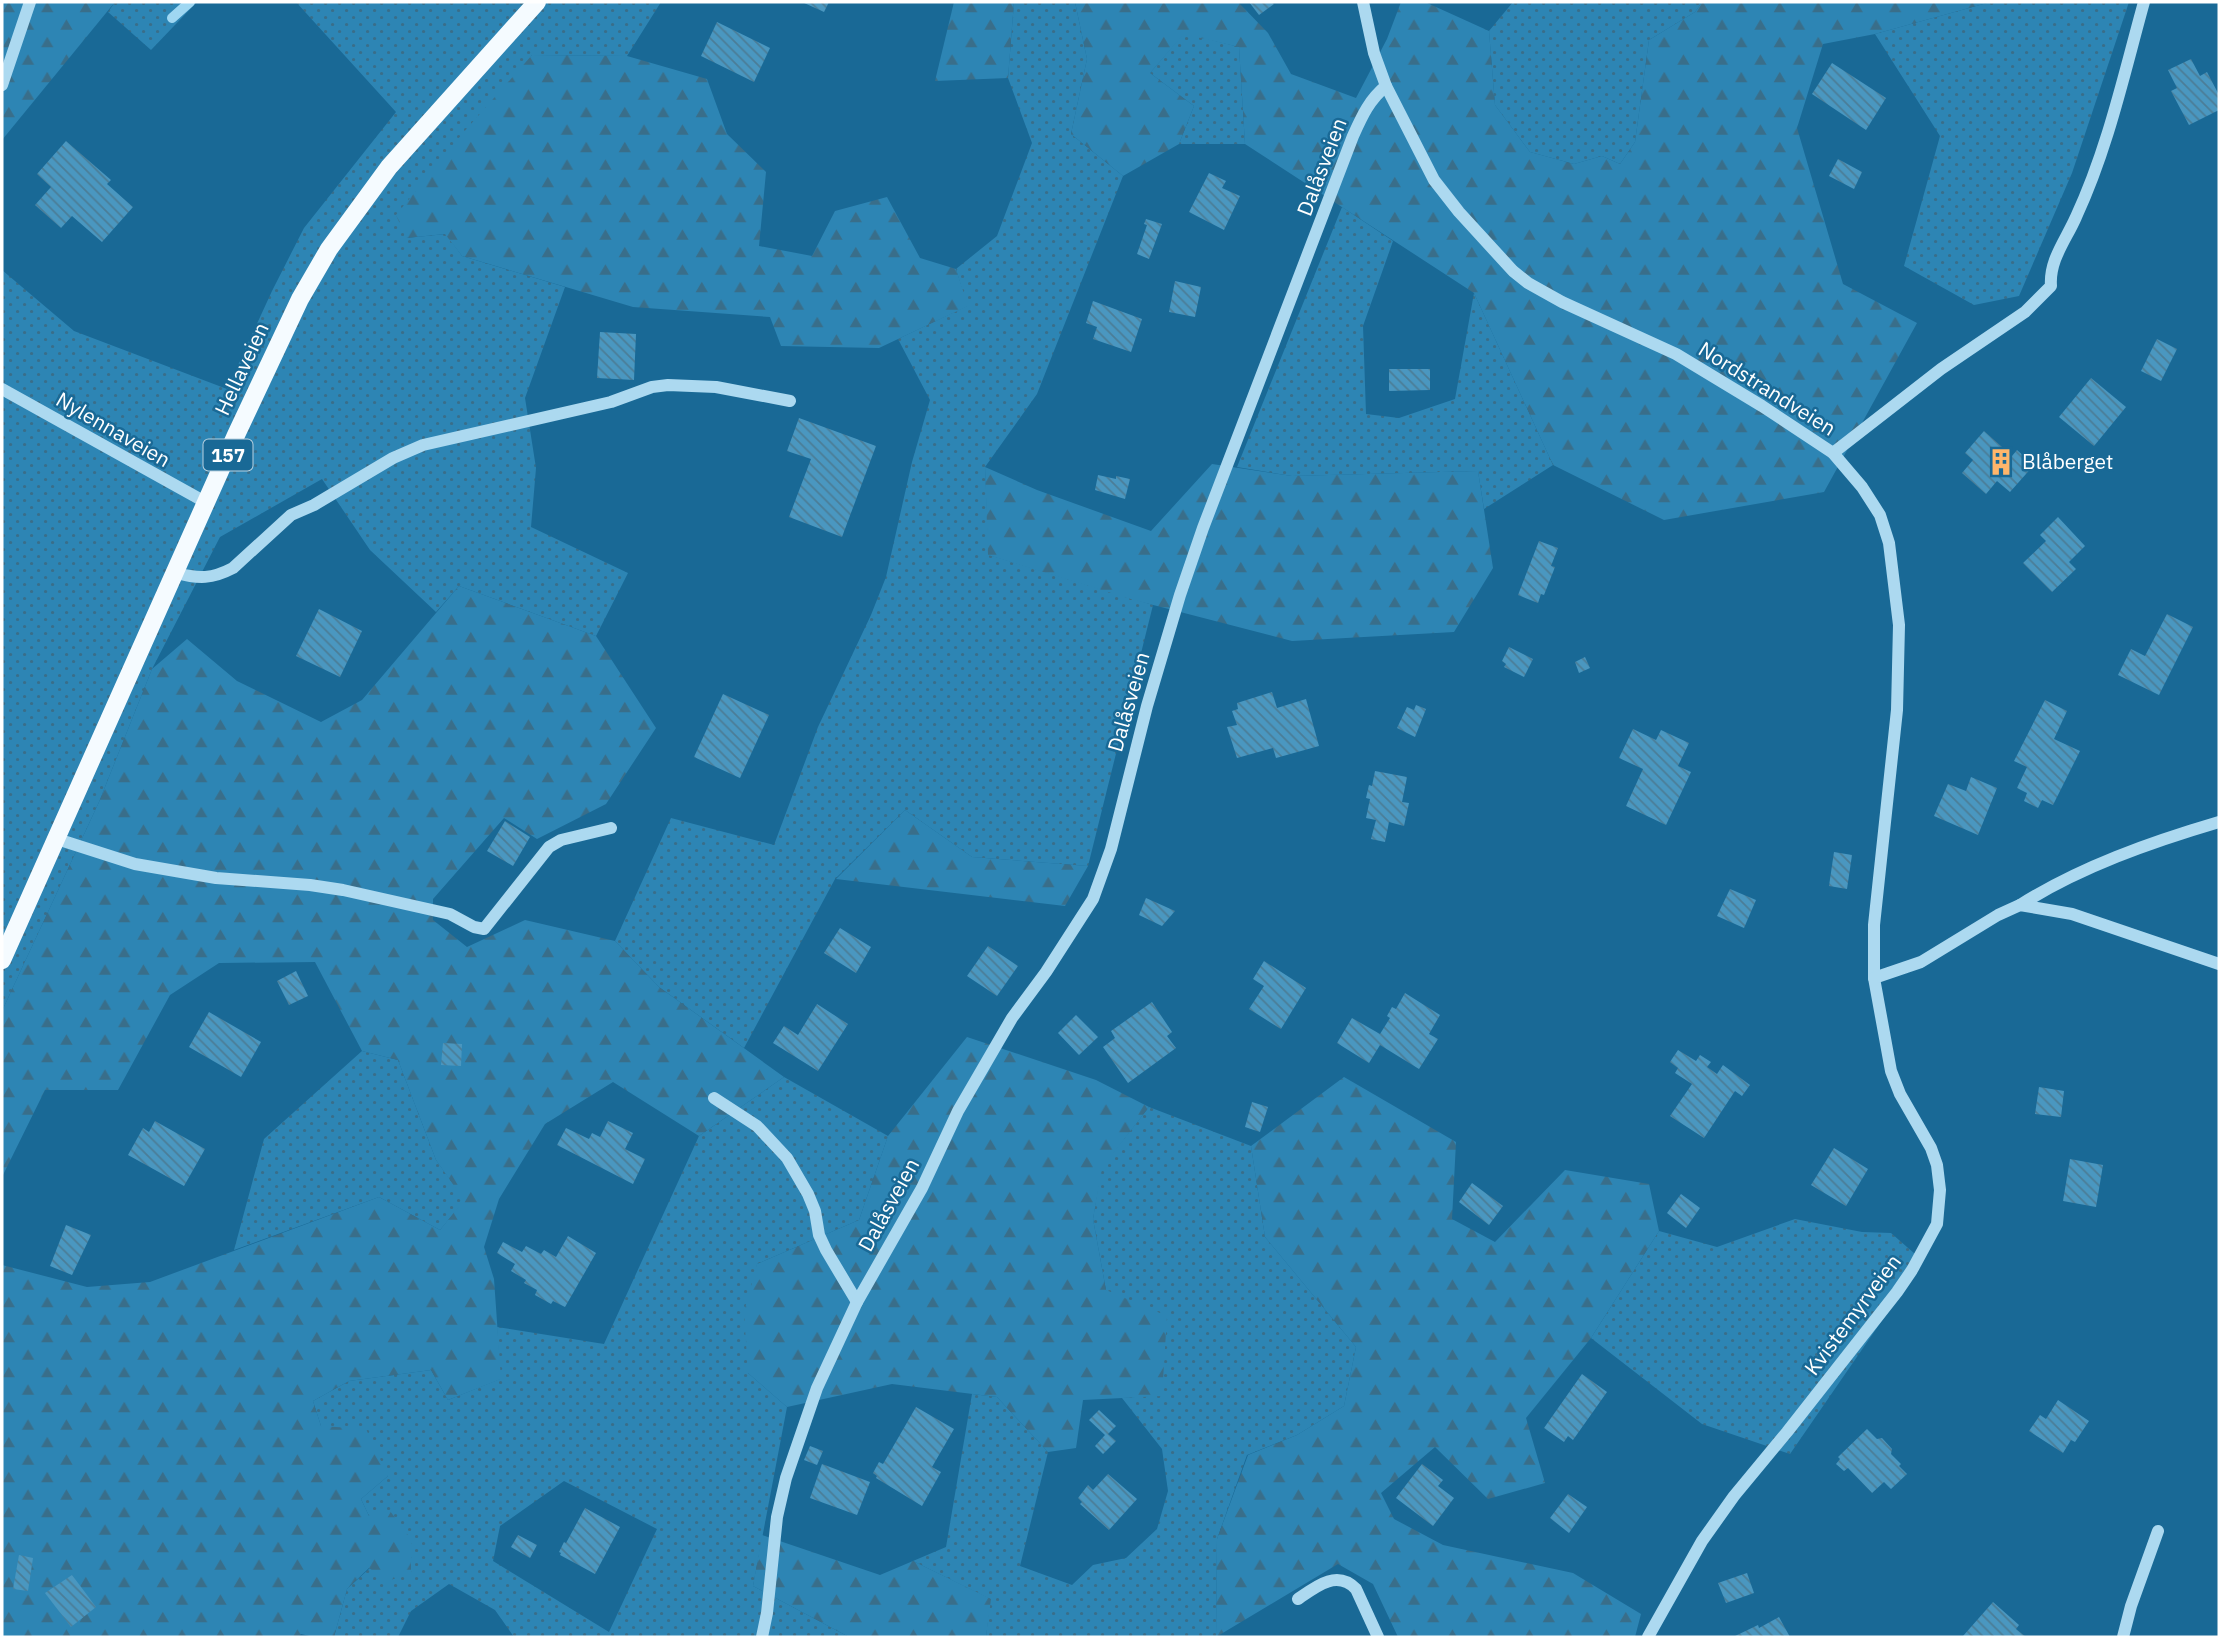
<svg xmlns="http://www.w3.org/2000/svg" width="2221" height="1639" font-family="'IBM Plex Sans',sans-serif">
	<defs>
		<pattern id="grass-dots" width="8" height="8" patternUnits="userSpaceOnUse" patternTransform="scale(1.75)"><rect width="8" height="8" fill="#2d85b4"/><path d="M2 2h.1M6 6h.1" fill="none" stroke="#396e8a" stroke-width="1.8" stroke-linecap="round"/></pattern>
		<pattern id="forest-firs" width="22" height="20" patternUnits="userSpaceOnUse" patternTransform="scale(1.75)"><rect width="22" height="20" fill="#2d85b4"/><path d="M5 1l3.5 6h-7zM16 11l3.5 6h-7z" fill="#396e8a"/></pattern>
		<pattern id="building-back-hatch" width="6" height="6" patternUnits="userSpaceOnUse" patternTransform="scale(1.75)"><rect width="6" height="6" fill="#4a97c0"/><path d="M-1 5l2 2M0 0l6 6M5-1l2 2" fill="none" stroke="#4b7d97"/></pattern>
	</defs>
	<rect width="100%" height="100%" fill="#196996"/>
	<!-- grass -->
	<g fill="url(#grass-dots)" fill-rule="evenodd">
		<polygon points="115,2 197,2 151,50 108,12"/>
		<polygon points="296,2 661,2 627,56 532,55 406,238 446,234 462,256 565,287 525,398 536,468 531,527 628,573 596,636 459,586 436,612 370,550 322,479 220,537 152,669 99,802 2,1011 2,270 74,331 227,389 272,291 304,228 396,112"/>
		<polygon points="1014,2 1075,2 1087,59 1071,134 1123,176 1037,394 985,467 989,555 1153,605 1088,866 972,857 905,810 835,879 744,1048 659,987 615,941 671,818 774,845 818,727 871,615 886,577 912,462 930,400 898,339 967,306 956,269 997,236 1032,143 1008,78"/>
		<polygon points="1513,2 1702,2 1695,12 1649,40 1635,142 1620,164 1602,156 1574,164 1530,152 1495,105 1489,31"/>
		<polygon points="2129,2 2072,173 2019,296 1974,305 1904,266 1940,136 1875,34 1987,3"/>
		<polygon points="1184,33 1239,47 1245,144 1179,144 1194,106 1150,73"/>
		<polygon points="1342,207 1393,241 1363,326 1366,414 1399,418 1455,399 1474,293 1553,465 1484,509 1478,471 1292,476 1237,467"/>
		<polygon points="362,1051 398,1060 436,1160 465,1200 440,1230 379,1197 234,1250 264,1139"/>
		<path d="M784,1077L888,1136L859,1220L757,1264L748,1373L787,1407L753,1586L849,1637H514L495,1610L449,1584L411,1611L398,1637H334L347,1589L370,1568L369,1516L361,1499L388,1476L321,1426L313,1401L349,1381L431,1370L448,1400L500,1379L497,1327L604,1344L699,1136ZM564,1481L657,1529L609,1632L493,1561L500,1526Z"/>
		<polygon points="1149,1107 1251,1146 1265,1237 1356,1347 1344,1406 1297,1435 1247,1455 1217,1539 1216,1637 986,1637 990,1599 913,1561 946,1547 972,1394 997,1397 1048,1452 1020,1566 1072,1585 1093,1565 1126,1558 1157,1529 1168,1491 1162,1449 1122,1398 1162,1395 1106,1290 1093,1219 1101,1168"/>
		<polygon points="1795,1219 1862,1232 1891,1233 1923,1261 1790,1454 1702,1424 1591,1338 1659,1231 1717,1247"/>
	</g>
	<!-- forest -->
	<g fill="url(#forest-firs)">
		<polygon points="2,2 115,2 2,140"/>
		<polygon points="954,2 1014,2 1008,78 935,81"/>
		<polygon points="1075,2 1238,2 1268,33 1291,74 1356,98 1387,39 1401,2 1425,2 1489,31 1495,105 1530,152 1574,164 1602,156 1620,164 1635,142 1649,40 1695,12 1702,2 2033,2 1987,3 1875,34 1823,44 1797,128 1843,284 1917,323 1824,492 1664,520 1553,465 1474,293 1245,144 1239,47 1184,34 1150,73 1194,106 1179,144 1123,176 1071,134 1087,59"/>
		<polygon points="532,55 627,56 707,79 727,134 766,172 759,246 812,256 835,211 887,197 920,258 956,269 968,306 879,348 781,346 770,317 633,307 462,256 445,234 406,238 396,215 463,133"/>
		<polygon points="1212,464 1292,476 1478,471 1493,568 1454,632 1292,641 1134,600 988,555 985,467 1037,490 1151,531"/>
		<polygon points="459,586 596,636 656,728 606,804 537,839 504,818 433,899 433,920 467,947 525,920 615,941 659,987 784,1077 699,1136 613,1082 545,1124 499,1199 484,1247 494,1279 501,1379 448,1400 431,1370 349,1381 313,1401 321,1426 366,1429 388,1476 361,1499 369,1516 390,1511 411,1539 411,1574 387,1581 369,1568 347,1589 334,1637 314,1637 301,1634 298,1637 2,1637 2,1265 87,1287 150,1282 379,1197 440,1230 464,1200 436,1160 398,1060 362,1051 315,962 219,963 170,995 118,1090 45,1090 3,1175 2,1175 2,1011 99,802 152,669 187,639 237,681 321,722 362,700"/>
		<polygon points="905,810 972,857 1088,866 1065,906 836,879"/>
		<polygon points="967,1037 1096,1080 1149,1107 1102,1168 1093,1219 1106,1290 1167,1316 1162,1396 1083,1400 1076,1448 1048,1452 997,1397 892,1384 787,1407 748,1373 744,1312 757,1264 859,1220 888,1136"/>
		<polygon points="1344,1077 1456,1142 1452,1219 1495,1242 1565,1170 1649,1184 1659,1231 1591,1338 1526,1418 1545,1483 1488,1499 1435,1447 1381,1493 1394,1519 1443,1545 1573,1573 1641,1614 1635,1637 1398,1637 1373,1584 1338,1564 1216,1637 1217,1539 1248,1455 1297,1435 1344,1406 1356,1347 1265,1237 1251,1146"/>
		<polygon points="762,1535 880,1575 913,1561 991,1599 986,1637 849,1637 753,1586"/>
	</g>
	<g fill="none" stroke-linecap="round" stroke-linejoin="round">
		<!-- stream -->
		<polyline stroke="#9fd7f2" stroke-width="10" points="172,18 190,2"/>
	</g>
	<!-- building -->
	<g fill="url(#building-back-hatch)">
		<polygon points="802,2 829,2 824,12"/>
		<polygon points="1249,2 1272,2 1274,4 1259,15"/>
		<polygon points="717,22 770,48 754,82 701,56"/>
		<polygon points="2191,59 2200,76 2207,72 2219,95 2219,110 2189,125 2171,91 2177,88 2168,70"/>
		<polygon points="1832,63 1886,98 1866,130 1812,94"/>
		<polygon points="66,141 111,180 107,184 133,207 102,242 72,216 61,228 35,205 51,187 37,174"/>
		<polygon points="1838,159 1862,172 1854,189 1829,176"/>
		<polygon points="1209,173 1226,181 1222,188 1240,196 1224,230 1189,212"/>
		<polygon points="1146,219 1162,224 1149,259 1137,254 1147,225 1144,224"/>
		<polygon points="1175,281 1201,287 1195,317 1169,312"/>
		<polygon points="1093,301 1142,319 1131,352 1093,339 1097,327 1086,323"/>
		<polygon points="600,332 636,334 634,380 597,378"/>
		<polygon points="2157,339 2177,349 2161,381 2141,371"/>
		<polygon points="1389,369 1430,369 1430,390 1389,391"/>
		<polygon points="2091,378 2126,407 2094,446 2059,417"/>
		<polygon points="799,418 876,446 842,537 789,517 811,459 787,451"/>
		<polygon points="1984,431 2012,456 2017,450 2034,465 2010,492 1997,481 1986,494 1962,473 1973,460 1965,453"/>
		<polygon points="1098,475 1116,479 1116,476 1130,479 1125,499 1095,490"/>
		<polygon points="2058,517 2085,546 2069,562 2076,569 2052,592 2023,563 2046,541 2040,535"/>
		<polygon points="1539,541 1558,548 1551,566 1555,567 1544,595 1541,594 1538,603 1518,595"/>
		<polygon points="319,609 362,631 340,677 296,656"/>
		<polygon points="2167,614 2193,627 2159,695 2118,675 2131,649 2145,656"/>
		<polygon points="1509,647 1533,659 1524,677 1504,667 1506,664 1502,661"/>
		<polygon points="1585,657 1590,668 1579,673 1575,662"/>
		<polygon points="1272,692 1277,708 1306,699 1319,746 1276,758 1273,748 1237,758 1227,727 1237,725 1232,711 1238,709 1237,703"/>
		<polygon points="723,694 769,715 740,778 694,757"/>
		<polygon points="2045,700 2067,711 2054,739 2080,751 2053,805 2042,800 2038,808 2024,801 2027,793 2017,788 2027,767 2014,761"/>
		<polygon points="1416,705 1426,709 1415,737 1397,728 1407,707 1414,710"/>
		<polygon points="1633,729 1656,740 1661,730 1689,743 1678,766 1691,772 1666,825 1626,806 1643,769 1619,758"/>
		<polygon points="1375,771 1407,777 1402,802 1409,803 1404,826 1389,822 1385,842 1371,839 1376,820 1366,818 1370,799 1366,798 1369,785 1372,786"/>
		<polygon points="1971,777 1997,788 1978,835 1934,816 1948,784 1966,791"/>
		<polygon points="505,821 530,837 513,866 487,851"/>
		<polygon points="1834,852 1852,855 1847,889 1829,886"/>
		<polygon points="1730,889 1756,900 1744,928 1717,916"/>
		<polygon points="1146,898 1175,911 1162,926 1139,915"/>
		<polygon points="840,928 871,947 856,973 824,953"/>
		<polygon points="988,946 1018,966 997,996 967,976"/>
		<polygon points="1264,961 1306,988 1281,1029 1249,1009 1264,986 1253,979"/>
		<polygon points="296,971 308,996 289,1005 277,981"/>
		<polygon points="1405,993 1440,1015 1429,1034 1438,1039 1419,1069 1380,1045 1369,1063 1337,1043 1352,1018 1380,1034 1390,1018 1387,1016 1392,1007 1396,1009"/>
		<polygon points="1152,1002 1172,1032 1167,1036 1176,1048 1128,1083 1103,1047 1115,1038 1111,1031"/>
		<polygon points="817,1004 848,1024 818,1071 773,1043 784,1026 798,1035"/>
		<polygon points="209,1012 261,1042 241,1077 189,1047"/>
		<polygon points="1076,1015 1098,1037 1079,1055 1058,1033"/>
		<polygon points="443,1043 462,1044 461,1066 441,1065"/>
		<polygon points="1678,1050 1696,1061 1700,1055 1711,1062 1707,1067 1717,1074 1723,1065 1750,1085 1742,1096 1735,1091 1704,1138 1670,1116 1692,1084 1675,1073 1678,1068 1670,1062"/>
		<polygon points="2039,1087 2064,1091 2061,1117 2035,1114"/>
		<polygon points="1252,1102 1268,1107 1260,1132 1245,1127"/>
		<polygon points="155,1121 205,1149 184,1186 128,1155 143,1128 149,1132"/>
		<polygon points="608,1121 633,1133 625,1149 645,1159 633,1184 557,1145 566,1128 589,1139 592,1133 600,1137"/>
		<polygon points="1834,1148 1868,1169 1846,1206 1811,1185"/>
		<polygon points="2070,1159 2103,1165 2096,1207 2063,1201"/>
		<polygon points="1472,1183 1503,1206 1489,1225 1459,1202"/>
		<polygon points="1681,1194 1700,1208 1686,1228 1667,1213"/>
		<polygon points="66,1225 91,1235 72,1275 50,1266"/>
		<polygon points="568,1236 596,1253 565,1307 553,1301 551,1304 535,1295 537,1290 524,1283 526,1280 511,1271 515,1264 497,1253 503,1242 522,1252 526,1246 541,1254 544,1250 556,1257"/>
		<polygon points="1582,1374 1607,1392 1573,1440 1568,1436 1564,1442 1544,1428"/>
		<polygon points="2058,1400 2089,1421 2075,1442 2071,1440 2063,1453 2029,1431 2040,1415 2046,1419"/>
		<polygon points="916,1407 954,1429 932,1467 941,1472 922,1506 876,1478 877,1476 873,1473 879,1462 883,1464"/>
		<polygon points="1099,1410 1116,1426 1108,1434 1116,1441 1103,1454 1095,1446 1105,1435 1089,1420"/>
		<polygon points="1867,1429 1877,1439 1882,1438 1892,1449 1891,1454 1901,1464 1899,1466 1907,1474 1891,1489 1884,1482 1872,1493 1848,1468 1844,1471 1836,1464 1840,1459 1838,1457"/>
		<polygon points="810,1446 823,1451 817,1465 804,1460"/>
		<polygon points="822,1464 870,1482 857,1515 810,1498"/>
		<polygon points="1422,1464 1443,1480 1438,1486 1454,1498 1433,1526 1396,1498"/>
		<polygon points="1108,1474 1137,1499 1109,1530 1080,1504 1082,1502 1078,1498 1088,1485 1093,1490"/>
		<polygon points="1568,1494 1587,1507 1569,1533 1550,1518"/>
		<polygon points="585,1508 620,1527 595,1574 560,1555 561,1553 559,1552 564,1542 566,1543"/>
		<polygon points="518,1535 537,1545 530,1558 511,1547"/>
		<polygon points="19,1555 33,1558 28,1591 13,1589"/>
		<polygon points="1747,1573 1754,1593 1726,1603 1718,1583"/>
		<polygon points="72,1575 96,1607 71,1627 45,1593"/>
		<polygon points="1993,1602 2019,1625 2016,1629 2026,1637 1963,1636"/>
		<polygon points="1779,1617 1790,1637 1733,1637 1758,1625 1759,1628"/>
	</g>
	<g fill="none" stroke-linecap="round" stroke-linejoin="round">
		<!-- minor -->
		<g stroke="#acd9f0" stroke-width="12">
			<polyline points="1363,2 1374,53 1386,86 1434,180 1459,212 1513,271 1528,283 1562,302 1676,354 1762,406 1833,453 1862,487 1880,515 1889,543 1899,625 1897,710 1874,925 1874,978 1891,1071 1900,1094 1931,1148 1937,1165 1940,1190 1937,1224 1912,1270 1897,1292 1787,1432 1734,1496 1702,1541 1648,1637"/>
			<polyline points="2,85 30,2"/>
			<polyline points="2,389 207,503"/>
			<path d="M1833,453L1941,369L2025,312L2051,286C2049,260 2066,240 2076,217C2108,148 2124,74 2144,2"/>
			<path d="M176,573C199,579 212,579 233,568L291,515L314,505L393,458L423,445L611,402L652,387L668,385L716,387L790,401"/>
			<polyline points="57,839 135,864 216,878 310,885 343,890 450,914 474,927 484,929 549,847 561,840 611,828"/>
			<path d="M2020,905C2080,867 2151,842 2219,822"/>
			<polyline points="1874,978 1921,962 1998,915 2020,905 2072,914 2219,964"/>
			<polyline points="714,1098 757,1126 787,1158 808,1194 815,1211 819,1235 826,1250 857,1302"/>
			<path d="M1298,1599C1315,1587 1337,1569 1356,1589L1378,1637"/>
			<path d="M762,1637L767,1613L777,1517L786,1478L817,1388L857,1302L922,1188L958,1111L1012,1018L1046,972L1093,899L1111,849L1147,706L1180,595L1203,528L1353,136C1362,116 1369,100 1386,86"/>
			<polyline points="2123,1637 2131,1606 2158,1531"/>
		</g>
		<!-- major -->
		<polyline stroke="#f5fbff" stroke-width="18" points="2,960 236,435 300,299 329,249 389,167 537,2"/>
	</g>
	<!-- icons -->
	<defs>
		<symbol id="building-bare" viewBox="-9 -9 18 18"><path d="M-4-6H4V6H1V3H-1V6H-4ZM-2.5-4.3h1.7v1.8h-1.7ZM.8-4.3h1.7v1.8H.8ZM-2.5-1h1.7V.8h-1.7ZM.8-1h1.7V.8H.8Z" fill="#ffb66b" stroke="#196996" stroke-width="2.5" paint-order="stroke"/></symbol>
	</defs>
	<g fill-rule="evenodd">
		<use href="#building-bare" x="1982" y="443" width="38" height="38"/>
	</g>
	<g text-anchor="middle" stroke-width="5" stroke-linejoin="round" paint-order="stroke">
		<!-- shield labels -->
		<rect fill="#196996" stroke="#bad2e0" stroke-width="2" x="203.5" y="439.5" width="49" height="31" rx="5"/>
		<g font-size="19" font-weight="bold" fill="#fff">
			<text x="228" y="462">157</text>
		</g>
		<!-- street labels -->
		<g font-size="21" fill="#fff" stroke="#196996">
			<text transform="translate(1322 167) rotate(-69)" y="7">Dalåsveien</text>
			<text transform="translate(242 369) rotate(-65)" y="7">Hellaveien</text>
			<text transform="translate(1767 389) rotate(32)" y="7">Nordstrandveien</text>
			<text transform="translate(113 430) rotate(30)" y="7">Nylennaveien</text>
			<text transform="translate(1129 702) rotate(-74)" y="7">Dalåsveien</text>
			<text transform="translate(889 1205) rotate(-61)" y="7">Dalåsveien</text>
			<text transform="translate(1853 1315) rotate(-53)" y="7">Kvistemyrveien</text>
		</g>
		<!-- poi labels -->
		<g font-size="21" fill="#fff" stroke="#196996" text-anchor="start">
			<text x="2022" y="469">Blåberget</text>
		</g>
	</g>
	<!-- border -->
	<rect width="2221" height="1639" fill="none" stroke="#ffffff" stroke-width="7"/>
</svg>
